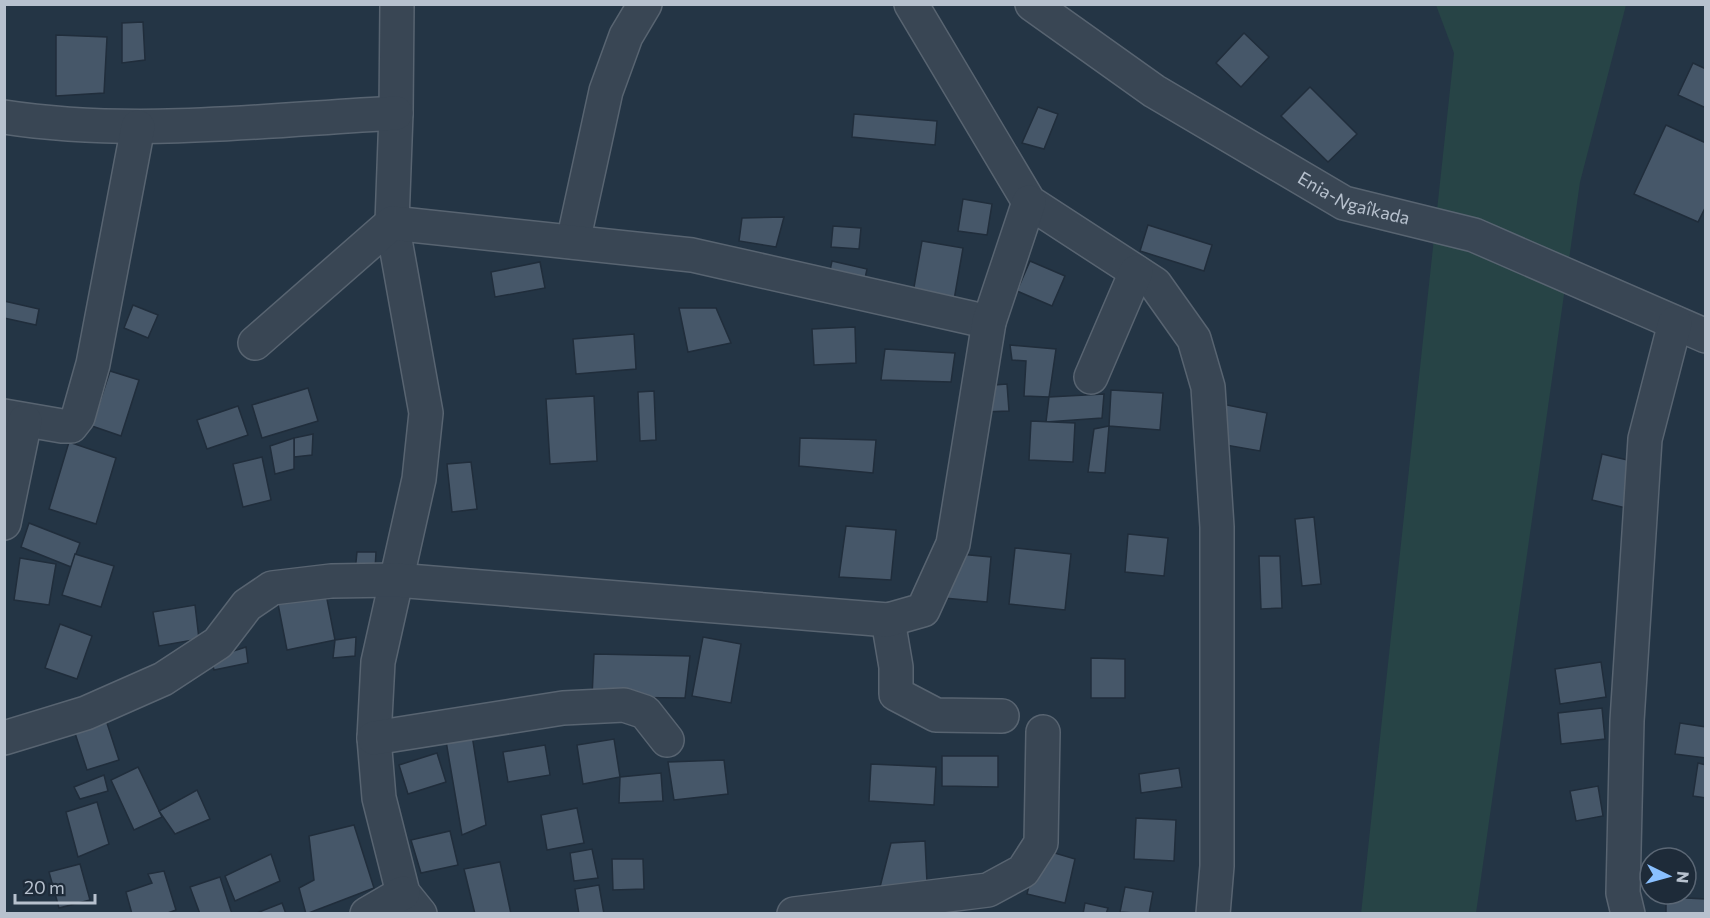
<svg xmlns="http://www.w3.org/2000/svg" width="1710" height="918" font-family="Commissioner,sans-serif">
	<rect width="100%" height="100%" fill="#243545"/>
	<!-- green -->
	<polygon fill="#274446" points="1436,5 1626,5 1580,182 1476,913 1361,914 1454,53"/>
	<!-- building -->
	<g fill="#465769" stroke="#202d3b" stroke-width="1.5">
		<polygon points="143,22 145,60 122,63 122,23"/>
		<polygon points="1244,33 1269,57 1241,87 1216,63"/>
		<polygon points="56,35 107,37 104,93 56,96"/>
		<polygon points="1693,63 1706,69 1706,108 1678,95"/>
		<polygon points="1310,87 1357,134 1328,162 1281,116"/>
		<polygon points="1038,107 1058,114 1044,149 1022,143"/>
		<polygon points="854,114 937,121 935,145 852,137"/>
		<polygon points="1666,125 1706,143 1706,206 1698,222 1634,194"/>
		<polygon points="963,199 992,204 987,235 958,231"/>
		<polygon points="784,217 776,247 739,241 742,218"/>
		<polygon points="1148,225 1212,245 1204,271 1140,251"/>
		<polygon points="833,226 861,228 859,249 831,247"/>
		<polygon points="922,241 963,248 954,300 913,293"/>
		<polygon points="832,261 867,269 863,288 828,280"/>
		<polygon points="1030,261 1065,276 1052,306 1017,291"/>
		<polygon points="540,262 545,288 495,297 491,272"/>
		<polygon points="4,301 39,309 36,325 4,318"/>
		<polygon points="133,305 158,315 148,338 124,328"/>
		<polygon points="679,308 716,308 731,343 688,352"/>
		<polygon points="855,327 856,363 814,365 812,329"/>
		<polygon points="634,334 636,369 576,374 573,339"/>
		<polygon points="1010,345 1056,349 1049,397 1024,396 1026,361 1012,360"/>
		<polygon points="885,349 955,353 951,382 881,380"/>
		<polygon points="110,371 139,380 121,436 92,426"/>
		<polygon points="1007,384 1009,411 982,412 981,386"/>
		<polygon points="308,388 318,421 262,438 252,405"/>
		<polygon points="1111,390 1163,393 1160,430 1109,426"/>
		<polygon points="654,391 656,440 640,441 638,392"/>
		<polygon points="1104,394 1102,418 1046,422 1049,397"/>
		<polygon points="594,396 597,461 550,464 546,399"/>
		<polygon points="1222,404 1267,413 1260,451 1214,443"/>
		<polygon points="238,406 248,435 207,449 197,420"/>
		<polygon points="1031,421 1075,423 1073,462 1029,460"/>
		<polygon points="1109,426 1105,473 1088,472 1094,429"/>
		<polygon points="313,434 312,455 294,457 294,438"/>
		<polygon points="294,438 294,469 275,474 270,446"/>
		<polygon points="800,438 876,440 873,473 799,466"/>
		<polygon points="69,442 116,458 96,524 49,509"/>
		<polygon points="1602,454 1636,462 1626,508 1592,500"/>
		<polygon points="262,457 271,500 243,507 233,464"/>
		<polygon points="471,462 477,509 452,512 447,464"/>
		<polygon points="1314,517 1321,584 1302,586 1295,519"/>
		<polygon points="29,523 80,543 71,567 21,547"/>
		<polygon points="846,526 896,530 891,580 839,577"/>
		<polygon points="1128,534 1168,538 1164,576 1125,572"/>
		<polygon points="1015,548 1071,554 1065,610 1009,604"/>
		<polygon points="357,552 376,552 375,570 355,572"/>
		<polygon points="948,553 991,557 987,602 944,598"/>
		<polygon points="75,554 114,566 101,607 62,595"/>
		<polygon points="1259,556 1280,556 1282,608 1261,609"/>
		<polygon points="20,558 56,564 49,605 14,600"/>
		<polygon points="326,594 335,640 287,650 278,604"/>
		<polygon points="195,605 199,639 159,646 153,612"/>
		<polygon points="60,624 92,636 77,679 45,668"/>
		<polygon points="356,637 355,656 333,658 335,640"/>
		<polygon points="703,637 741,644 731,703 692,696"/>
		<polygon points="246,647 248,663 214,670 211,658"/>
		<polygon points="594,654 690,656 685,698 592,697"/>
		<polygon points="1091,658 1125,659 1125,698 1091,698"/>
		<polygon points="1601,662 1606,697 1560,704 1555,669"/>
		<polygon points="1602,708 1605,739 1561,744 1558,713"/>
		<polygon points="105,717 119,760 87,770 73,727"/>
		<polygon points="1680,723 1706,727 1706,758 1675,754"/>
		<polygon points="472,735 486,825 462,835 446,741"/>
		<polygon points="614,739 620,777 583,784 577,745"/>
		<polygon points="545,745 550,775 508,782 503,752"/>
		<polygon points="437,753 446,782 408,794 399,765"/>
		<polygon points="942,756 998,756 998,787 942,786"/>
		<polygon points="724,760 728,794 674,800 668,762"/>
		<polygon points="1698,763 1706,765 1706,798 1693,796"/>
		<polygon points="871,764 936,767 934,805 869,801"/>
		<polygon points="138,767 162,817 134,830 111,780"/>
		<polygon points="1179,768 1182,787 1141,793 1139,774"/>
		<polygon points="661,773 663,801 619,803 620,777"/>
		<polygon points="104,775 108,791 80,799 74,787"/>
		<polygon points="1598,786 1603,816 1576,821 1570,791"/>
		<polygon points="197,790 210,819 175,834 159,811"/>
		<polygon points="97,802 109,844 78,857 66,812"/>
		<polygon points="577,808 584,843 547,850 541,815"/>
		<polygon points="1136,818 1176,820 1174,861 1134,859"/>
		<polygon points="354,825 374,888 306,914 299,888 314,880 309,836"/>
		<polygon points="450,831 458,865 421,873 411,840"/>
		<polygon points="925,841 927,883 880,887 891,843"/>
		<polygon points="1038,848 1075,859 1065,903 1027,894"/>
		<polygon points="592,849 598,878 574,881 570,853"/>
		<polygon points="271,854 280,881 235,901 225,876"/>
		<polygon points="612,859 643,859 644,889 613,890"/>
		<polygon points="500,862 511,914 475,914 464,869"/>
		<polygon points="80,864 90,900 59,908 49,872"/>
		<polygon points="164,871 176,910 165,914 132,914 126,892 152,883 148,874"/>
		<polygon points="220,877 232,914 200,914 190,887"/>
		<polygon points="599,885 604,914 579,914 575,889"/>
		<polygon points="1125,887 1153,892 1149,914 1120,912"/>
		<polygon points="1666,897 1706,899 1706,914 1666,914"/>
		<polygon points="282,903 286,914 254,914"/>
		<polygon points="1085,903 1108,908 1106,914 1083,914"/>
	</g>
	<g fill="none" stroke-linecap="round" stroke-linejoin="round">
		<defs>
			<g id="minor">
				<polyline points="397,4 396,113 392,223 426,413 419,479 378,662 374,738 379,798 403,893 420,914"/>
				<polyline points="911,4 1029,202 1155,284 1194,339 1208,387 1217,527 1217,866 1213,914"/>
				<path id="s1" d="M1032,4L1154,91L1344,203L1474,235L1706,336"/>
				<path d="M4,117C134,137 266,120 396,113"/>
				<polyline points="573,242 606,91 626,36 645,4"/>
				<polyline points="255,343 392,223 692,255 989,322"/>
				<polyline points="1091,377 1136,272"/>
				<polyline points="4,416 62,426 71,426 78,417 93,364 138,127"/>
				<polyline points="4,523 25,421"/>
				<polyline points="888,620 896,667 896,694 936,715 1002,716"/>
				<polyline points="4,738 86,713 163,679 218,643 247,605 272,588 331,581 396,580 888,620 923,610 953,544 989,322 1029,202"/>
				<polyline points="374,738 563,708 624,705 645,712 667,740"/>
				<polyline points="367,914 403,893"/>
				<polyline points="794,914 988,890 1023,871 1041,843 1043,732"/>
				<polyline points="1628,914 1623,893 1627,721 1645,439 1675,323"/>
			</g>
		</defs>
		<!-- minor casing -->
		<use href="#minor" stroke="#586471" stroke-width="36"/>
		<!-- minor -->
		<use href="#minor" stroke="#394654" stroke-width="33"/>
	</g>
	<g text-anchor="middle" stroke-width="4.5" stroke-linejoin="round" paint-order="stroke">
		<!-- street labels -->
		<g font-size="18" fill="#b7c1ce" stroke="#1e2b39">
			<text dy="6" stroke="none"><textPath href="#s1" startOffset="378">Enia-Ngaîkada</textPath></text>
		</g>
	</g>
	<!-- border -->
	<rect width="1710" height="918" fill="none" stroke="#b7c1ce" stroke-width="12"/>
	<!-- north arrow -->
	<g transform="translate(1668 876) rotate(95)"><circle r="28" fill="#1e2b39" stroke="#5b6775" stroke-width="1.5"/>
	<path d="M0-4.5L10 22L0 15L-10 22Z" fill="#8ac0ff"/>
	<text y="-9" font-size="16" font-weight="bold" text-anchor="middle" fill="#b7c1ce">N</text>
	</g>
	<!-- scale -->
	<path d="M15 894v9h80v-9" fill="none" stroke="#b7c1ce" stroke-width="3"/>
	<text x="24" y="894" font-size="18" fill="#b7c1ce" stroke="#1e2b39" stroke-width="4.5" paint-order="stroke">20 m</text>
</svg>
